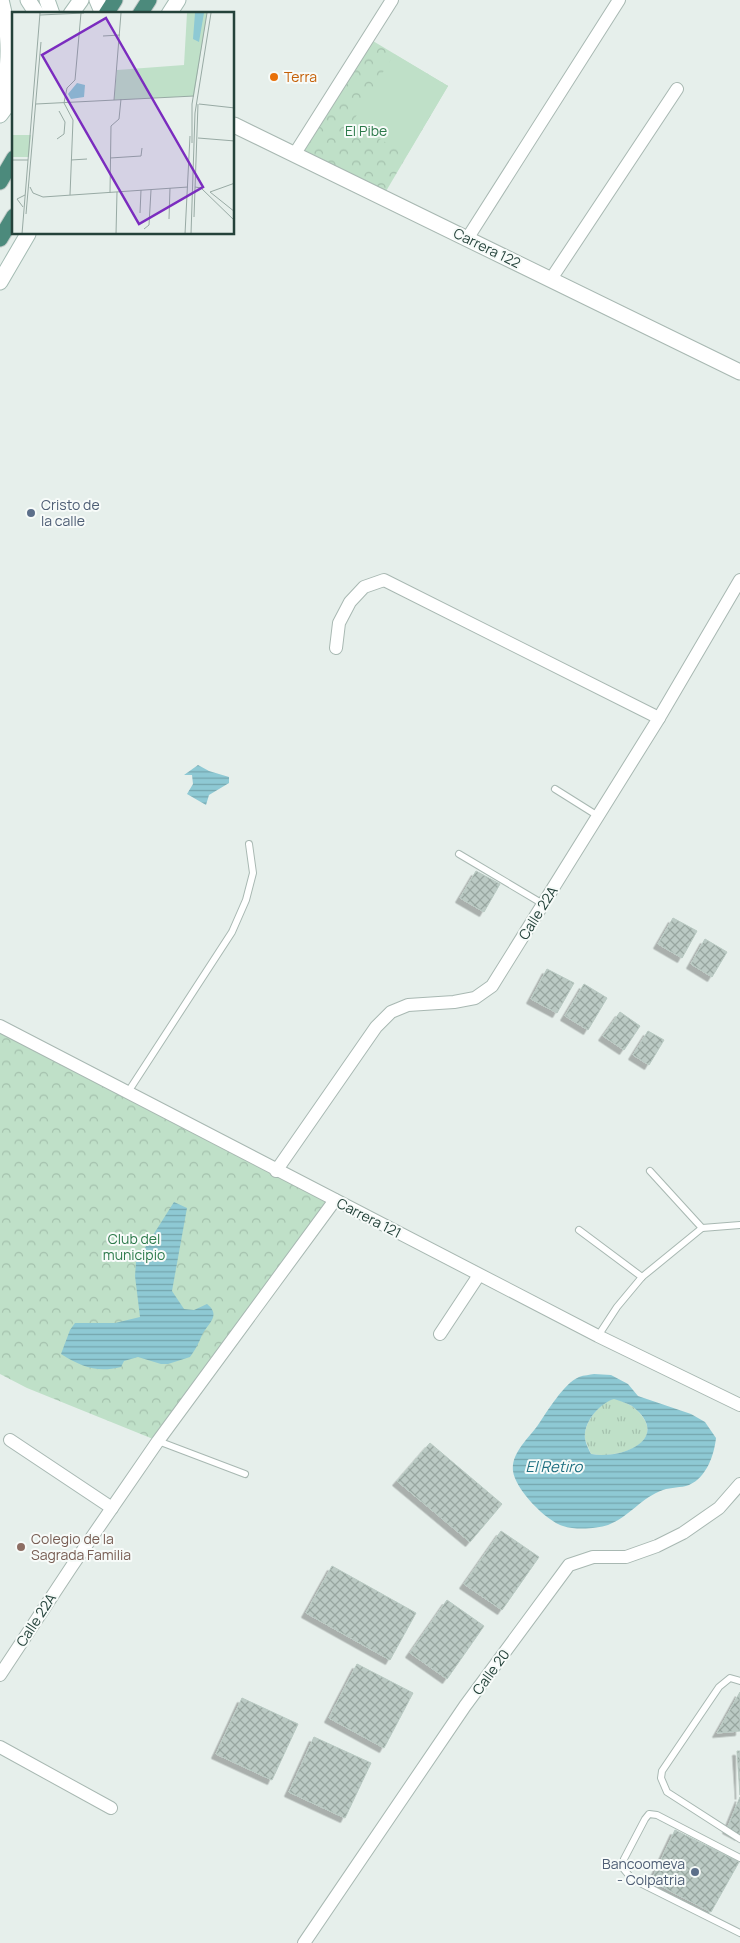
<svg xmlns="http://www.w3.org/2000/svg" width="740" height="1943" font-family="Manrope,sans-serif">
	<defs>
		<pattern id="grass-tufts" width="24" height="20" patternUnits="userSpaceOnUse" patternTransform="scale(1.25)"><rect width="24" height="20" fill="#bfe0c8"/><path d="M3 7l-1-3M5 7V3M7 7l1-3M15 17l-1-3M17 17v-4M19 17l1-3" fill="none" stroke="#a4c1ad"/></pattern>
		<pattern id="park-crowns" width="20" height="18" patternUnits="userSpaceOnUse" patternTransform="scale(1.25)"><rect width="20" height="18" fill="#bfe0c8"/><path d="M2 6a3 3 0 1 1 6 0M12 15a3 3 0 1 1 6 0" fill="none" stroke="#a4c1ad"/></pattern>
		<pattern id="water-rules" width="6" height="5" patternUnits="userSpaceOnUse" patternTransform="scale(1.25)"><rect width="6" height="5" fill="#8ec9d4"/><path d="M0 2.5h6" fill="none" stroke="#74a5ad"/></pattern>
		<pattern id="building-cross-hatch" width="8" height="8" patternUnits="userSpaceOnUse" patternTransform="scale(1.25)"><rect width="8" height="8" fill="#bbcac4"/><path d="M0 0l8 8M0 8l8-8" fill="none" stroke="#98a6a0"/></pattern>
		<filter id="shadow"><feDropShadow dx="-4.5" dy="4.5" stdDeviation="0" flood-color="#0004"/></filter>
	</defs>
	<rect width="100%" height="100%" fill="#e6efeb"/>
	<!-- grass -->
	<path fill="url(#grass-tufts)" d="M614,1398C620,1401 627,1403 632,1406C673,1439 623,1460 591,1454C589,1449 586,1443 585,1439C583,1422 600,1403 614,1398Z"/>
	<!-- park -->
	<g fill="url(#park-crowns)">
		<polygon points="368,38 448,86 382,198 294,155"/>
		<polygon points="0,1026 335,1200 158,1441 27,1388 0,1374"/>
	</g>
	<!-- pitch -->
	<polygon fill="#bfe0c8" points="394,54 448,86 407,155 352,123"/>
	<!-- water -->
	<g fill="url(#water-rules)" fill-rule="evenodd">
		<polygon points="198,765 209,771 229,777 229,783 209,795 206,805 187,794 193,784 192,775 184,775"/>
		<path d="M174,1202L187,1208L172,1291L184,1309L194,1310L207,1304C222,1316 207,1324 202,1335C199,1343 195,1350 190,1357L168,1364H161L138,1357L124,1361L121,1367C97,1373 82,1367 61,1354L70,1330L75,1323H115L140,1317L135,1276L136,1262Z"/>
		<path d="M594,1374L611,1375L628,1384L638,1396L691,1414L705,1422L716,1438C714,1455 707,1477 689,1485C681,1488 671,1487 663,1490C642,1497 629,1517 608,1525C596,1529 575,1530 563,1526C546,1521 515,1489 513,1471C511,1453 528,1439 538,1425C547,1412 564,1383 579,1377C584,1375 590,1375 594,1374ZM614,1399C620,1401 627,1403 632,1406C673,1438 623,1460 591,1454C589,1450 586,1444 585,1439C583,1422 600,1403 614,1399Z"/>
	</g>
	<!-- building -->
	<g fill="url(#building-cross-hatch)" stroke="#b8c9c2" filter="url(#shadow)">
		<polygon points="476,871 500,884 484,912 460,898"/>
		<polygon points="673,918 697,931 682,958 658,944"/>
		<polygon points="705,939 727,952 712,977 691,964"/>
		<polygon points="547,969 574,983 557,1013 531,999"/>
		<polygon points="584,984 607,998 588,1030 565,1016"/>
		<polygon points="620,1012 640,1026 624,1050 603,1036"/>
		<polygon points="648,1031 664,1040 649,1065 633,1055"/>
		<polygon points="430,1443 502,1504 470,1542 397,1481"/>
		<polygon points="501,1531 539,1557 502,1610 464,1584"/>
		<polygon points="332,1566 416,1613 390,1660 306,1613"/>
		<polygon points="447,1600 484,1626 447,1679 410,1653"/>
		<polygon points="357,1664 413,1693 384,1748 329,1718"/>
		<polygon points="740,1692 740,1731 717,1733"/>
		<polygon points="242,1698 298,1724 272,1780 216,1754"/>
		<polygon points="314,1737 371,1763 345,1818 289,1792"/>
		<polygon points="737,1751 740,1751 740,1795"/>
		<polygon points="740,1797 740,1836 727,1829"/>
		<polygon points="675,1830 739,1862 711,1912 651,1881"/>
	</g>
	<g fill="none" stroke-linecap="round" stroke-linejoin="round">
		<defs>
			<g id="service">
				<polyline points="555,789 598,816"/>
				<polyline points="459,854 543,904"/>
				<polyline points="128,1092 232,932 246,900 253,873 249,844"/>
				<polyline points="650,1171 702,1228"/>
				<polyline points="579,1230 642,1277"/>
				<polyline points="598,1336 617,1307 642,1277 702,1228 740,1225"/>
				<polyline points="158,1441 245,1474"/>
				<polyline points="740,1681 730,1678 719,1687 662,1771 661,1778 667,1792 740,1839"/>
				<polyline points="740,1858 657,1815 649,1814 645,1819 624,1859 622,1867 632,1879 740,1933"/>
			</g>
			<g id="minor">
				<polyline points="294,155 392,0"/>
				<polyline points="467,239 619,0"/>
				<polyline points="551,279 677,89"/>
				<polyline points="336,648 339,623 350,602 364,587 384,580 659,718"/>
				<polyline points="0,1026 598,1336 740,1405"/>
				<polyline points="276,1171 376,1027 391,1012 408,1005 454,1002 475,998 492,986 659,718 740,580"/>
				<polyline points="440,1334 479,1275"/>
				<polyline points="10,1440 112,1508"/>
				<polyline points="0,1675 72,1566 158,1441 335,1200"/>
				<polyline points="0,1747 111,1808"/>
				<polyline points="304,1943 465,1706 569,1565 593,1557 626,1557 657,1546 683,1533 719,1508 740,1484"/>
			</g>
			<polyline id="tertiary" points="234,125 740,372"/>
			<g id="secondary">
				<polyline points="28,0 37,14"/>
				<polyline points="47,0 52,14"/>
				<polyline points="97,0 103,14"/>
				<polyline points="71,14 81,0"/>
				<polyline points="169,14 178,0"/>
				<path d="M0,101C11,68 10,33 1,0"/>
				<polyline points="0,115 14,96"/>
				<polyline points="0,282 28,234"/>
			</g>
			<g id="trunk">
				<polyline points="106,14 115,0"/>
				<polyline points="140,14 149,0"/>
				<polyline points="0,182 14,158"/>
				<polyline points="0,239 14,216"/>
			</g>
		</defs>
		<!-- service casing -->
		<use href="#service" stroke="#a8b8b2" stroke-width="8"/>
		<!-- minor casing -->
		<use href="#minor" stroke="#a8b8b2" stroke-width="14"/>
		<!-- tertiary casing -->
		<use href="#tertiary" stroke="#a8b8b2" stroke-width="17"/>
		<!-- secondary casing -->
		<use href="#secondary" stroke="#a4bbb3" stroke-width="17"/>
		<!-- trunk casing -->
		<use href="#trunk" stroke="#c2cac8" stroke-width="17"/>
		<!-- service -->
		<use href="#service" stroke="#fff" stroke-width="6"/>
		<!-- minor -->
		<use href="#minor" stroke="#fff" stroke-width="12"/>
		<!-- tertiary -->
		<use href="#tertiary" stroke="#fff" stroke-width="15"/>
		<!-- secondary -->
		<use href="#secondary" stroke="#fff" stroke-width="15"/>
		<!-- trunk -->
		<use href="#trunk" stroke="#4c8a7c" stroke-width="15"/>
	</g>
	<!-- markers -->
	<circle fill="#e8710a" stroke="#f7fbf9" stroke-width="2" cx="274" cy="77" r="5"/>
	<g fill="#5c6f8a" stroke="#f7fbf9" stroke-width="2">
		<circle cx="31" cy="513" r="5"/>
		<circle cx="695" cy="1872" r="5"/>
	</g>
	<circle fill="#8d6e63" stroke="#f7fbf9" stroke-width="2" cx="21" cy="1547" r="5"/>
	<g text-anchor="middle" stroke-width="4" stroke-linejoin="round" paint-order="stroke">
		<!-- food labels -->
		<g font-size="14" fill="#c56008" stroke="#f7fbf9" text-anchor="start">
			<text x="284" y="82">Terra</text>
		</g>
		<!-- park labels -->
		<g font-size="14" fill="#2d7a4b" stroke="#f7fbf9">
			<text x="366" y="136">El Pibe</text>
			<text x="134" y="1244">Club del<tspan x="134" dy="16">municipio</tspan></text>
		</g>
		<!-- street labels -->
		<g font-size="14" fill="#24423a" stroke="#f7fbf9">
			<text transform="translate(487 248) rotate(26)" y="5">Carrera 122</text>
			<text transform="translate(538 913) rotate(-58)" y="5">Calle 22A</text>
			<text transform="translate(369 1218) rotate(27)" y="5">Carrera 121</text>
			<text transform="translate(36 1620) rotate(-57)" y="5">Calle 22A</text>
			<text transform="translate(491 1672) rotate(-54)" y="5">Calle 20</text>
		</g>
		<!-- service labels -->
		<g font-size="14" fill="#4e5e75" stroke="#f7fbf9" text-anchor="start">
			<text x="41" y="510">Cristo de<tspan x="41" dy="16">la calle</tspan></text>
			<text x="685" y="1869" text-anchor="end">Bancoomeva<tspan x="685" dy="16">- Colpatria</tspan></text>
		</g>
		<!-- education labels -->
		<g font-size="14" fill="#785e54" stroke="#f7fbf9" text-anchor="start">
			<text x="31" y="1544">Colegio de la<tspan x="31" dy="16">Sagrada Familia</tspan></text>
		</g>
		<!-- water labels -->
		<g font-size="15" font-style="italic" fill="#1c6f80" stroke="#f7fbf9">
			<text x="554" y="1472">El Retiro</text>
		</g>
	</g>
	<!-- overview -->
	<g transform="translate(12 12)">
		<rect width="222" height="222" fill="#e6efeb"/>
		<path d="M175,1H195L182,84L102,88L105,58L172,53Z" fill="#bfe0c8"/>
		<path d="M0,123H19L17,145H0Z" fill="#bfe0c8"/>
		<path d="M183,1H192L187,30L181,27ZM65,71L73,73L72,85L59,87L56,82Z" fill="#8ec9d4"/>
		<path fill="none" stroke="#98aaa4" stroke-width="1" d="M28,3L72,1M91,24L108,23M102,88L109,1M24,92L182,84M187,92L223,96M186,126L223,129M45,127L52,122L53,110L47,99M180,131V92L195,1M98,146L129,144L130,136M0,148H16M59,148L75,147M18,175L21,181L31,185M183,175L189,176L223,209M198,180L223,200M198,180L223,171M98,181L99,114L107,107L109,87M58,183L61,108L52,91L55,76L63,68L69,1M31,185L176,175M11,195L5,187L13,183M128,201L129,178M14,202L29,30M182,205L186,92M157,207L158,176M132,217L137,213L139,178M10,222L28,1M104,222L105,180M173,222L178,124M179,222L183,101L199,1"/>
		<path fill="#7b2cbf" fill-opacity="0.15" stroke="#7b2cbf" stroke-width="2.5" d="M94,6L191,175L127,212L30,43Z"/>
		<rect width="222" height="222" fill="none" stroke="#24423a" stroke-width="2.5"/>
	</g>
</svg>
